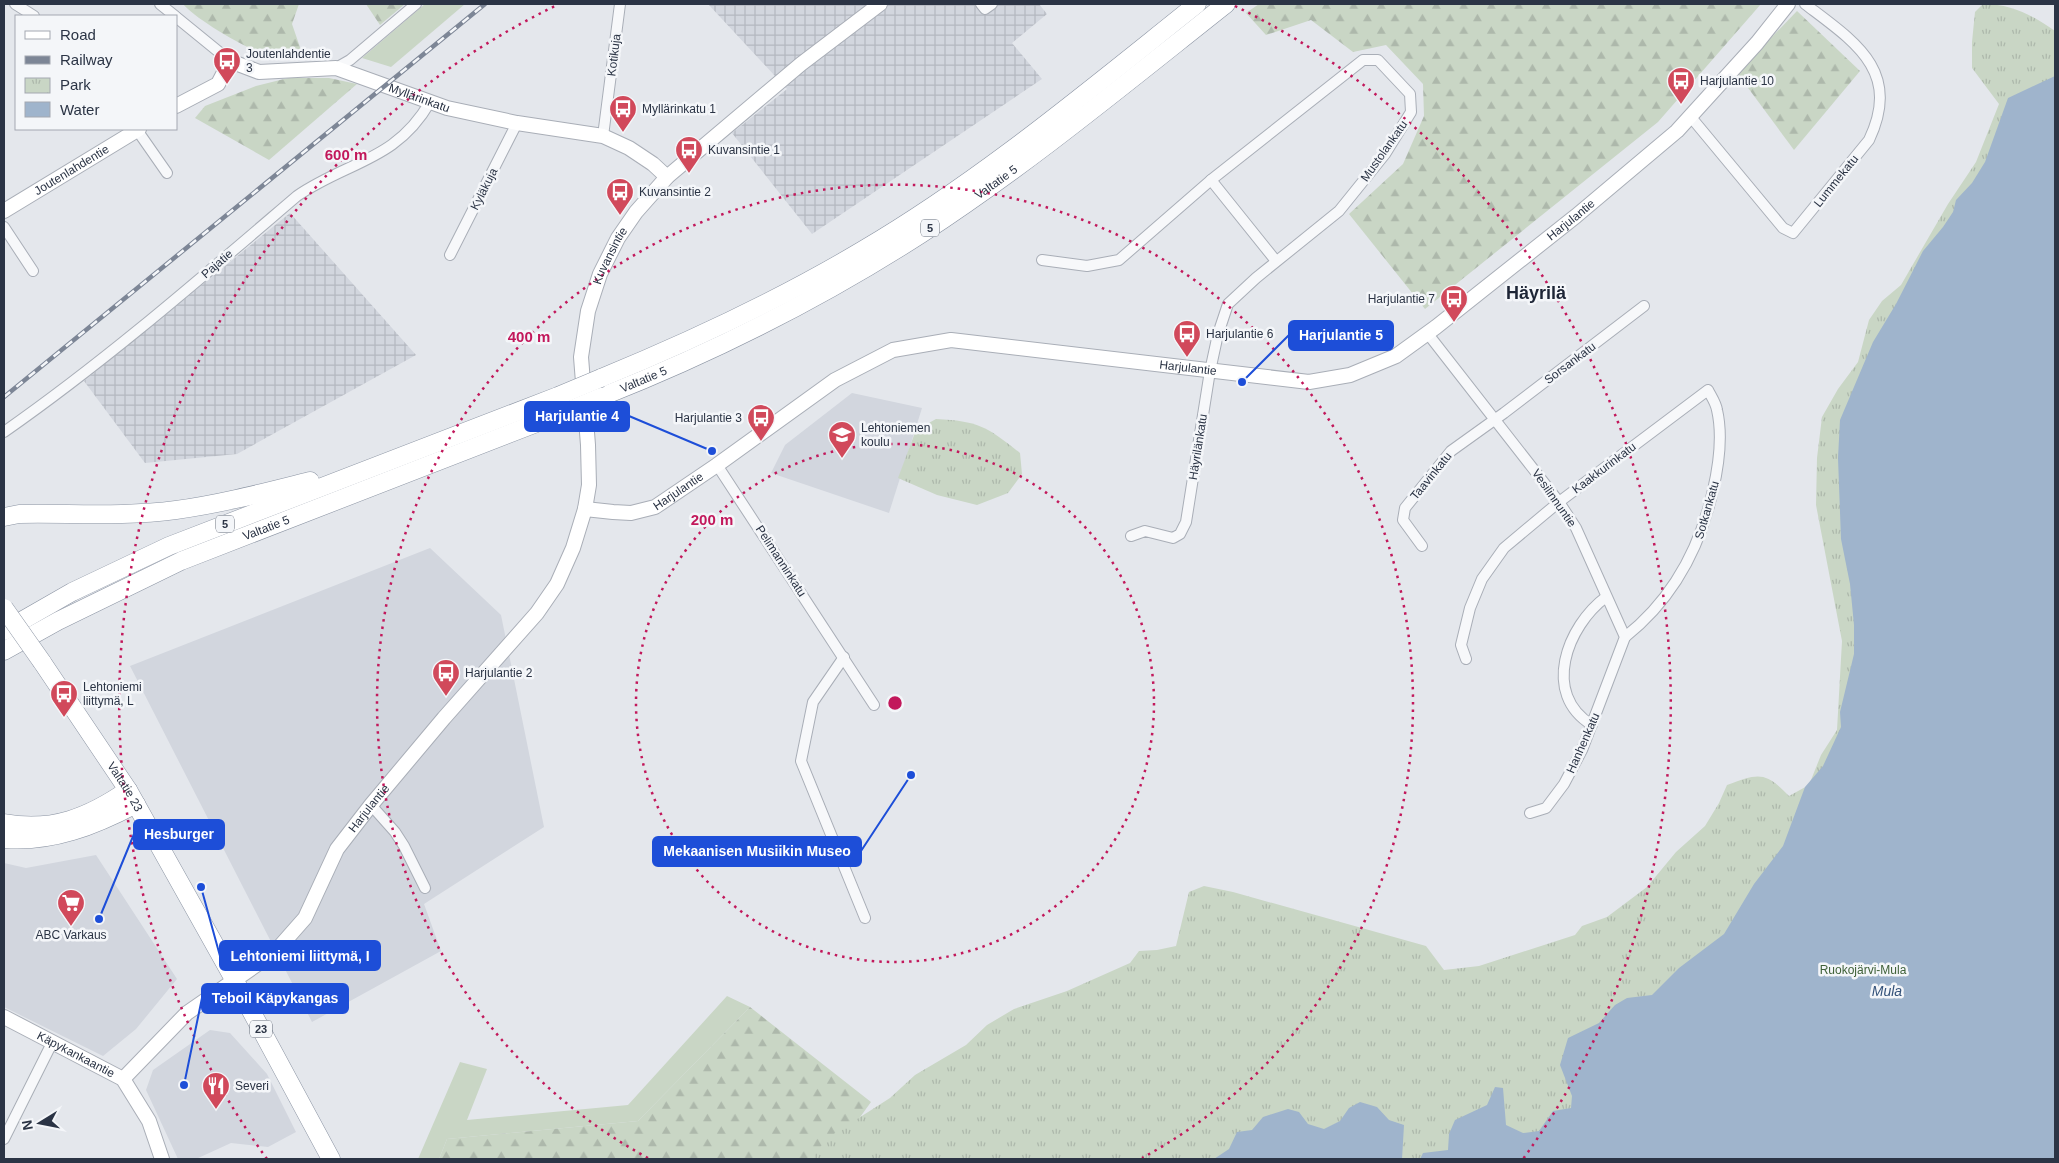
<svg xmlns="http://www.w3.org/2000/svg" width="2059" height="1163" font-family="Helvetica,sans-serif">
	<defs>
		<pattern id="industrial-grid" width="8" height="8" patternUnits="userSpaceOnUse" patternTransform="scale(1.25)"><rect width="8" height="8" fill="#d2d6de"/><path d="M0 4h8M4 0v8" fill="none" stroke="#b4b8c0"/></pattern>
		<pattern id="forest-firs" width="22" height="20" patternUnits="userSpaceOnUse" patternTransform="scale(1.25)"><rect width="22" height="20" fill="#c9d6c5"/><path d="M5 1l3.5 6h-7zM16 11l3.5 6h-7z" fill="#adb8ab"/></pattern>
		<pattern id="park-tufts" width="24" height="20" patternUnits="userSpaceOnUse" patternTransform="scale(1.25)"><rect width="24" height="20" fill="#c9d6c5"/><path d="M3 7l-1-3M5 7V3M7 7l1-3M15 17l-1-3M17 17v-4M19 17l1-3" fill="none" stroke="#adb8ab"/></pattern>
	</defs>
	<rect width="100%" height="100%" fill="#e4e7ec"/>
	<!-- built -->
	<g fill="#d2d6de">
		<polygon points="852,393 922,408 889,513 771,473 785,445"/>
		<polygon points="430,548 501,615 544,827 424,904 441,951 312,1022 130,666"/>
		<polygon points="96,855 177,979 136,1029 103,1056 4,1007 4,863 26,868"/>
		<polygon points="210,1030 230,1033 267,1074 296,1132 268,1147 231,1143 196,1159 178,1159 146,1090 153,1070"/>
	</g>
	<!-- industrial -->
	<g fill="url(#industrial-grid)">
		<polygon points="708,4 1039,4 1047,14 1012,43 1042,79 812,234 732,133 787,89"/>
		<polygon points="290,213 416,355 237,454 145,463 84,381"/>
	</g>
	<!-- green -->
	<g fill="#c9d6c5">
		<polygon points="425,4 465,4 391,67 362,58"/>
		<polygon points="727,996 750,1007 638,1121 447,1139 439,1159 418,1159 460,1062 487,1069 467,1120 628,1105"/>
	</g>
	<!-- forest -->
	<g fill="url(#forest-firs)">
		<path d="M183,4H299L292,24L303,56C294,56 284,58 276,57C255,55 195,19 183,4Z"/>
		<polygon points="366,4 405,4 380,25"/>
		<polygon points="1259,4 1761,4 1658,122 1425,309 1349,214 1403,164 1424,116 1423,84 1386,45 1353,52 1311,20 1266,35 1246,13"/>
		<polygon points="1797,11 1860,71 1794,150 1737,73"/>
		<polygon points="288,78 329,78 357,84 269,160 195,118 205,106 256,86"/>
		<polygon points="750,1007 871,1102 830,1159 439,1159 447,1139 638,1121"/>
	</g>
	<!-- park -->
	<g fill="url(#park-tufts)">
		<path d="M1983,4C2012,4 2032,15 2055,31V1159H814L816,1152L829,1137L890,1098L915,1075L966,1045L987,1025L1014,1009L1067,991L1130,963L1139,951L1157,950L1176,946L1189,892L1204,886L1233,892L1426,946L1444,970L1479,966L1575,935L1582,926L1607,917L1647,887L1676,852L1705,826L1719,803L1727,785C1759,773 1765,771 1789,796L1809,785L1821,755L1837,730L1842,641L1816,505L1817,458L1822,417L1838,389L1858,362L1869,320L1882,301L1901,285L1948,204L1976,162L1999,104L1972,68V42L1975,12Z"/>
		<path d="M936,419C979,421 987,427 1020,453L1022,474L1008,493L977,505L937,495L898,478L916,430Z"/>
	</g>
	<!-- water -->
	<g fill="#9fb4cc">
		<polygon points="2055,76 2055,1159 1420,1159 1423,1153 1448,1150 1449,1134 1455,1120 1487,1105 1495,1087 1503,1088 1506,1125 1523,1133 1539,1131 1553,1111 1571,1108 1572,1096 1560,1065 1568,1038 1599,1023 1615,1005 1627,998 1652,995 1679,968 1724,934 1754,884 1783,846 1805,787 1823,766 1841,727 1840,712 1854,654 1854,625 1850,584 1841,539 1838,458 1840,420 1873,342 1896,304 1923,251 1943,227 1953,212 1956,200 1972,183 1985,162 2008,98"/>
		<polygon points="1360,1102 1377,1107 1389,1120 1404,1125 1402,1159 1214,1159 1229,1149 1237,1132 1252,1130 1263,1117 1288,1109 1299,1112 1308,1124 1324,1129 1340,1121 1349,1108"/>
	</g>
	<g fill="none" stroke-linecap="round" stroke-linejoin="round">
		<defs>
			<g id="street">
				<polyline points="15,4 34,16"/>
				<polyline points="160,4 175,16"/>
				<polyline points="981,4 985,9 992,4"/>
				<polyline points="176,17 230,61"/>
				<polyline points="336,68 350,60 416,4"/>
				<path d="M1690,116L1783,228L1793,233L1869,140C1902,71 1855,42 1805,4"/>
				<polyline points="137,130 167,173"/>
				<polyline points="603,136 620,4"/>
				<polyline points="1211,180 1276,261"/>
				<polyline points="4,227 33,271"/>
				<polyline points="450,255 517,123"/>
				<polyline points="1042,260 1087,266 1119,260 1211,180 1363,60 1378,60 1410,94 1411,112 1385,154 1339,211 1256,278 1228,304 1218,334 1210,371 1186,522 1180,534 1173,538 1145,531 1131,536"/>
				<polyline points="1428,334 1559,502 1576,528 1625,637 1582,750 1564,784 1546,808 1530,813"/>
				<path d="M4,432C107,360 201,278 297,196C348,161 396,161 430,102"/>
				<polyline points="717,465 874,705"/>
				<polyline points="1422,546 1403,520 1405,508 1451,451 1504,413 1644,306"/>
				<polyline points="844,657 813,702 801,761 865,918"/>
				<path d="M1466,659L1461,645L1470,608L1482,579L1504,548L1559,502L1708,390C1711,396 1716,403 1717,410C1723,436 1719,464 1713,490C1700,548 1673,599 1625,637"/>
				<path d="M1592,725C1541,694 1567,626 1606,597"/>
				<polyline points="371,805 395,832 404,846 425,888"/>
				<polyline points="4,1139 53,1041"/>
			</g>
			<g id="secondary">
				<path id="s1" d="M176,106L218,84L230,61L259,72L336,68L447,108L517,123L603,136L629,148L653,164L667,177"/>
				<path id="s2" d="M4,211L139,129"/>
				<path id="s3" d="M585,509L613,512L631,513L655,507L717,465L835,380L893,350L951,340L1309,382L1350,375L1396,356L1436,327L1576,216L1677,131L1757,43L1788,4"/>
				<path id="s4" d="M4,1017L123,1079L149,1121L162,1159"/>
				<path id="s5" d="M123,1079L187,1013L275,952L305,918L337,849L371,805L444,718L537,613L557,584L573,548L585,509L589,485L588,445L581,357L588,311L600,274L618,238L636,212L667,177L801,64L880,4"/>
			</g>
			<g id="highway">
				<path d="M601,378C691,341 779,300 863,250C982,180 1089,90 1197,4"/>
				<path id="s6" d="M601,397C712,353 820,299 921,234C1027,165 1126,83 1226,4"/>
				<path d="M4,517L19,514C71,513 124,517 176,510C221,504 266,492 310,481"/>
				<polyline points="4,631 72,592 169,546 558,396"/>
				<path id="s7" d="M4,651L58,621L181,561L560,414"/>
				<path id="s8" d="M42,662L128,790L235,981L331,1159"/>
				<path d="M4,823C52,832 89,817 128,790"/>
				<path d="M4,839C52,843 94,826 136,804"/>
			</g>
		</defs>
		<!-- street casing -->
		<use href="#street" stroke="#a9aeb7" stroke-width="12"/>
		<!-- secondary casing -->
		<use href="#secondary" stroke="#a9aeb7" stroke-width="16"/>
		<!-- highway casing -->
		<use href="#highway" stroke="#8b94a3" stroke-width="19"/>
		<!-- street -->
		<use href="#street" stroke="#f7f8fa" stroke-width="10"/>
		<!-- secondary -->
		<use href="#secondary" stroke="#fff" stroke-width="14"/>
		<!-- highway -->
		<use href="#highway" stroke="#fff" stroke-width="18"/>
		<defs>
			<polyline id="rail" points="4,397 485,4"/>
		</defs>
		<!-- rail casing -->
		<use href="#rail" stroke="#7d8696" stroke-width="4.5"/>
		<!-- rail -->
		<use href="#rail" stroke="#f4f6f9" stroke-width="2.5" stroke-dasharray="8" stroke-linecap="butt"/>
		<defs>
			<g id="highway-bridge">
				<polyline points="558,396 601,378"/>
				<polyline points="560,414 601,397"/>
				<polyline points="4,608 42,662"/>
			</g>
		</defs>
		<!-- highway-bridge casing -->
		<use href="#highway-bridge" stroke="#8b94a3" stroke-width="19" stroke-linecap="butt"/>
		<!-- highway-bridge -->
		<use href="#highway-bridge" stroke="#fff" stroke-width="18"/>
	</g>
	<!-- distance rings -->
	<g fill="none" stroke="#c2185b" stroke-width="2.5" stroke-dasharray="2.5 5">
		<circle cx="895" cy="703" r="259"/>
		<path d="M648 1158A518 518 0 1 1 1142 1158"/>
		<path d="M267 1159A776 776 0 0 1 555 6M1235 6A776 776 0 0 1 1523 1159"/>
	</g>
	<!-- icons -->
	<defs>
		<symbol id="bus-pin" viewBox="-11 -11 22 30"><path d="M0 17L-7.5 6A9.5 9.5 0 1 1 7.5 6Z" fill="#d1495b" stroke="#f4f6f9"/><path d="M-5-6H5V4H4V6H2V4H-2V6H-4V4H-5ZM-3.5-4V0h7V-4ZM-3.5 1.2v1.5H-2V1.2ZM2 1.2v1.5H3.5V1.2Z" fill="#fff"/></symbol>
		<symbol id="school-pin" viewBox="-11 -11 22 30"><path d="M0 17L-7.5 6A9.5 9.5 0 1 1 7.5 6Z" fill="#d1495b" stroke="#f4f6f9"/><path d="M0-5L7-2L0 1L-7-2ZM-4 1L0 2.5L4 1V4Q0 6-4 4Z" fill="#fff"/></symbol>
		<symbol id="supermarket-pin" viewBox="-11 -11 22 30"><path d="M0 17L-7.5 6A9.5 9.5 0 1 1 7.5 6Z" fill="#d1495b" stroke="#f4f6f9"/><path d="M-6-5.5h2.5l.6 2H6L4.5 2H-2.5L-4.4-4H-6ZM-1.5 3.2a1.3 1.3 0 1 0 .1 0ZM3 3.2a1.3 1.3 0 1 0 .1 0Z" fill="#fff"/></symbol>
		<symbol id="restaurant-pin" viewBox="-11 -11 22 30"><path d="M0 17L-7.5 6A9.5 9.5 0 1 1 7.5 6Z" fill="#d1495b" stroke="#f4f6f9"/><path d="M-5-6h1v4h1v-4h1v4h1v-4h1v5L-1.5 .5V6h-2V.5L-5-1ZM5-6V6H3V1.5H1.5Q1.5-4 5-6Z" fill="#fff"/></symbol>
	</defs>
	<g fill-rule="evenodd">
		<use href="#bus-pin" x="211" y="45" width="32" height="43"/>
		<use href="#bus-pin" x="1665" y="65" width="32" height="43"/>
		<use href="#bus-pin" x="607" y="93" width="32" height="43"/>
		<use href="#bus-pin" x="673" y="134" width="32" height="43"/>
		<use href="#bus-pin" x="604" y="176" width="32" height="43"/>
		<use href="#bus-pin" x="1438" y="283" width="32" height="43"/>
		<use href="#bus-pin" x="1171" y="318" width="32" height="43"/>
		<use href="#bus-pin" x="745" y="402" width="32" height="43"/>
		<use href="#school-pin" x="826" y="419" width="32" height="43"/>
		<use href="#bus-pin" x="430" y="657" width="32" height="43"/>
		<use href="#bus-pin" x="48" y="678" width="32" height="43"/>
		<use href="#supermarket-pin" x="55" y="887" width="32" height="43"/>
		<use href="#restaurant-pin" x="200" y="1070" width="32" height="43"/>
	</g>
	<g text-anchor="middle" stroke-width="5" stroke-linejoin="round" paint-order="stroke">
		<!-- shield labels -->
		<g fill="#f4f6f9" stroke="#676e7b" stroke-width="1">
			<rect x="921" y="219.5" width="18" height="17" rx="4"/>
			<rect x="216" y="515.5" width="18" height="17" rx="4"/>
			<rect x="250" y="1020.5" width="22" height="17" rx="4"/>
		</g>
		<g font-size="11" font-weight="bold" fill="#2b3445">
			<text x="930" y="232">5</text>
			<text x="225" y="528">5</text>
			<text x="261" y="1033">23</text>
		</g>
		<!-- poi labels -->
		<g font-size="12" fill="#2b3445" stroke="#f4f6f9" text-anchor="start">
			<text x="246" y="58">Joutenlahdentie<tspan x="246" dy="14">3</tspan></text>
			<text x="1700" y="85">Harjulantie 10</text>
			<text x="642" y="113">Myllärinkatu 1</text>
			<text x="708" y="154">Kuvansintie 1</text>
			<text x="639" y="196">Kuvansintie 2</text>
			<text x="1435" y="303" text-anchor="end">Harjulantie 7</text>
			<text x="1206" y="338">Harjulantie 6</text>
			<text x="742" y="422" text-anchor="end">Harjulantie 3</text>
			<text x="861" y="432">Lehtoniemen<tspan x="861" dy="14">koulu</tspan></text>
			<text x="465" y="677">Harjulantie 2</text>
			<text x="83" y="691">Lehtoniemi<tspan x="83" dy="14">liittymä, L</tspan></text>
			<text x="71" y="939" text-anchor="middle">ABC Varkaus</text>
			<text x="235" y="1090">Severi</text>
		</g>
		<!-- street labels -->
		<g font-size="12" fill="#2b3445" stroke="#f4f6f9">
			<text transform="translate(614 55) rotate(-83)" y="4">Kotikuja</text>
			<text dy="4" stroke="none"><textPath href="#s1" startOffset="270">Myllärinkatu</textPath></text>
			<text transform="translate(1384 151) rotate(-55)" y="4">Mustolankatu</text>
			<text dy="4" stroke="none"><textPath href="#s2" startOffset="79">Joutenlahdentie</textPath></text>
			<text transform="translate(1836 181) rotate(-51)" y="4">Lummekatu</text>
			<text dy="4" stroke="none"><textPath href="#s6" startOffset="451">Valtatie 5</textPath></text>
			<text transform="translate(484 189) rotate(-63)" y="4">Kyläkuja</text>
			<text dy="4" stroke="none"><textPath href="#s3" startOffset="1089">Harjulantie</textPath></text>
			<text dy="4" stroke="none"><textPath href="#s5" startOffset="1004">Kuvansintie</textPath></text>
			<text transform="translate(217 264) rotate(-41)" y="4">Pajatie</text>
			<text transform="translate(1570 363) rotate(-37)" y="4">Sorsankatu</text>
			<text dy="4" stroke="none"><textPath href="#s3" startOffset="654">Harjulantie</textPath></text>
			<text dy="4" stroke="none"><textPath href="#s6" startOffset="46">Valtatie 5</textPath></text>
			<text transform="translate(1198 447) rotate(-81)" y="4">Häyrilänkatu</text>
			<text transform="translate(1604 468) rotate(-37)" y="4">Kaakkurinkatu</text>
			<text transform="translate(1431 476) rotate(-51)" y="4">Taavinkatu</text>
			<text dy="4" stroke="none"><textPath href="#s3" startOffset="99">Harjulantie</textPath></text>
			<text transform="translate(1554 498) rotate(55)" y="4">Vesilinnuntie</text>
			<text transform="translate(1707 510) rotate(-74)" y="4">Sotkankatu</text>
			<text dy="4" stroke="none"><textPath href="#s7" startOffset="290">Valtatie 5</textPath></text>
			<text transform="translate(781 561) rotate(57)" y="4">Pelimanninkatu</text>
			<text transform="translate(1583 743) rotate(-66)" y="4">Hanhenkatu</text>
			<text dy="4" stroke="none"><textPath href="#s8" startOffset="150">Valtatie 23</textPath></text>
			<text dy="4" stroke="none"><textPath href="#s5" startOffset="372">Harjulantie</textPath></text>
			<text dy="4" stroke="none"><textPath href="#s4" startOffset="81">Käpykankaantie</textPath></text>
		</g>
		<!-- park labels -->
		<g font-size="12" fill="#3f6138" stroke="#f4f6f9">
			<text x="1863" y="974">Ruokojärvi-Mula</text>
		</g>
		<!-- water labels -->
		<g font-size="14" font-style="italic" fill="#34527a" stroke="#f4f6f9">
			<text x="1887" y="996">Mula</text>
		</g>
		<!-- district labels -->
		<g font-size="18" font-weight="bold" fill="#1d2536" stroke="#f4f6f9">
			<text x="1536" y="299">Häyrilä</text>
		</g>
	</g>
	<circle cx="895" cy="703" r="8" fill="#c2185b" stroke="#f4f6f9" stroke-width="2.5"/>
	<g font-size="15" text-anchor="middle" font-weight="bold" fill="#c2185b" stroke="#f4f6f9" stroke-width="5" stroke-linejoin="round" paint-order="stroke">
		<text x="346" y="160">600 m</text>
		<text x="529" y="342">400 m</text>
		<text x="712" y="525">200 m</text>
	</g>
	<!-- callouts -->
	<path fill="none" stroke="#1d4ed8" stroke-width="2" d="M1242 382L1289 335M712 451L629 416M99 919L134 834M911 775L861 851M201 887L220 956M184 1085L202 998"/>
	<g fill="#1d4ed8" stroke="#f4f6f9" stroke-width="2">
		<circle cx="1242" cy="382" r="5"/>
		<circle cx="712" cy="451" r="5"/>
		<circle cx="99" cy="919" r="5"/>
		<circle cx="911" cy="775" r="5"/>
		<circle cx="201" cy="887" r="5"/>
		<circle cx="184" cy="1085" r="5"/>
	</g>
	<g fill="#1d4ed8" stroke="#1d4ed8" stroke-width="2">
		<rect x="1289" y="321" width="104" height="29" rx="5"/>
		<rect x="525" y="402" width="104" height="29" rx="5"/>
		<rect x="134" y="820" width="90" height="29" rx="5"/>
		<rect x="653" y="837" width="208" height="29" rx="5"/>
		<rect x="220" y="941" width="160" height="29" rx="5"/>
		<rect x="202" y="984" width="146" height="29" rx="5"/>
	</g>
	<g font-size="14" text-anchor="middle" font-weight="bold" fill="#fff">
		<text x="1341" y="340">Harjulantie 5</text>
		<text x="577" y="421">Harjulantie 4</text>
		<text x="179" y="839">Hesburger</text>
		<text x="757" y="856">Mekaanisen Musiikin Museo</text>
		<text x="300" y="961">Lehtoniemi liittymä, I</text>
		<text x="275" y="1003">Teboil Käpykangas</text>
	</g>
	<!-- border -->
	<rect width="2059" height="1163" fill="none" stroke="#2b3445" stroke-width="10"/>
	<!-- legend -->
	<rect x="15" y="15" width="162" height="115" fill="#f4f6f9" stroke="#a4a8b1"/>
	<rect x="25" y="31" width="25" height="8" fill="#ffffff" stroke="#a4a8b1"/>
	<text x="60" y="40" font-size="15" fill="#2b3445">Road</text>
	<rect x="25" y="56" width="25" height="8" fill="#7d8696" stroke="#a4a8b1"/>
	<text x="60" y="65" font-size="15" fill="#2b3445">Railway</text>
	<rect x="25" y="78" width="25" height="15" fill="url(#park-tufts)" stroke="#a4a8b1"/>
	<text x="60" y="90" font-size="15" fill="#2b3445">Park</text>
	<rect x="25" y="102" width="25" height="15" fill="#9fb4cc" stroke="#a4a8b1"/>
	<text x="60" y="115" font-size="15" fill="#2b3445">Water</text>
	<!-- north arrow -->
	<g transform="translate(40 1123) rotate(260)" stroke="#f4f6f9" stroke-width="4" paint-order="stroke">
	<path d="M0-4L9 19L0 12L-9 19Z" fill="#2b3445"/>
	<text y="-8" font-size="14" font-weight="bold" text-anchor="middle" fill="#2b3445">N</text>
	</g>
</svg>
